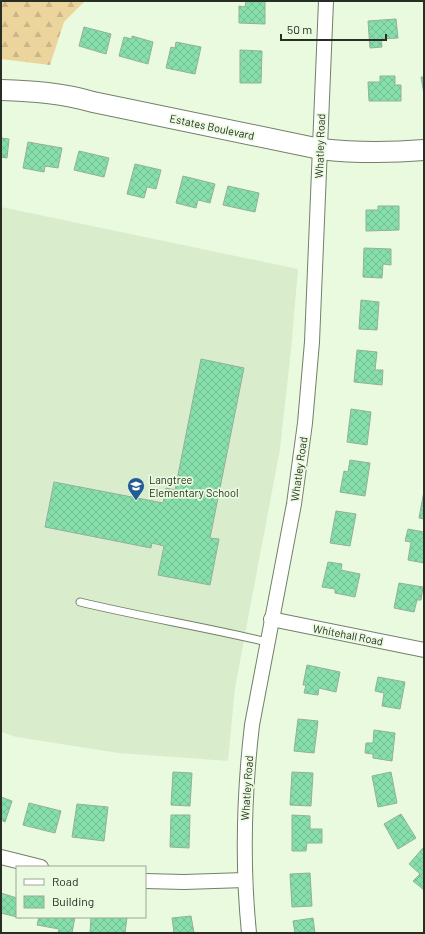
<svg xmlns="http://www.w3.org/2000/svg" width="425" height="934" font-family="Barlow,sans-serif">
	<defs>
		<pattern id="forest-firs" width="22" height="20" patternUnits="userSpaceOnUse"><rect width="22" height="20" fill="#ecd49d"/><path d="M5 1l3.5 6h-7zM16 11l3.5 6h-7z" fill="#cab687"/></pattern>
		<pattern id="building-cross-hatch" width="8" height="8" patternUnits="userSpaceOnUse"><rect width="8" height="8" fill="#86dfaa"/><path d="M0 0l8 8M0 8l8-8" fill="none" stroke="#74c092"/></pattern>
	</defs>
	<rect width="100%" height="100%" fill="#e9fadf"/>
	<!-- built -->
	<polygon fill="#d9edcd" points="1,207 298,269 291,350 280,449 235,688 228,761 119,753 16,737 1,732"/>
	<!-- forest -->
	<polygon fill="url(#forest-firs)" points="1,1 85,1 64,22 50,65 1,59"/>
	<!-- building -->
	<g fill="url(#building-cross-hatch)" stroke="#94af9e">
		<polygon points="246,1 265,1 265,24 239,23 239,6 245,7"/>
		<polygon points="396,19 398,38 381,39 382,47 370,48 368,21"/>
		<polygon points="84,27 111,34 106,54 79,46"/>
		<polygon points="132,36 153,42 148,64 119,56 124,37 132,39"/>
		<polygon points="176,42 201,47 195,74 166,68 171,47 175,48"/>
		<polygon points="240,50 262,51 261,83 240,83"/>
		<polygon points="380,76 395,76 395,85 401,85 401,101 369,101 368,82 380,82"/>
		<polygon points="421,77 424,77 424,94"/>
		<polygon points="1,138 9,139 7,158 1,157"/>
		<polygon points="28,142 62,148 58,168 45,166 44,172 23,168"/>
		<polygon points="79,151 109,158 104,177 74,170"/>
		<polygon points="135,164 161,170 156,189 147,187 144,198 127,194"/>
		<polygon points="183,176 215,184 210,203 198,200 196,208 176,203"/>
		<polygon points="228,186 259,193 255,212 223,205"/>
		<polygon points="378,206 399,206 399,230 366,231 366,210 378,210"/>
		<polygon points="364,248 391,249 391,265 383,264 382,278 363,277"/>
		<polygon points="361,300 379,302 377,330 359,329"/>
		<polygon points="357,350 377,352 375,370 383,370 382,385 354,382"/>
		<polygon points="201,359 244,368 210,538 219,539 210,585 158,575 164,546 152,543 151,548 45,527 54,482 163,503 166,488 175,490"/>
		<polygon points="351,409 371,412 367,445 347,442"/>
		<polygon points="350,460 370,463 365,496 340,492 344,471 348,472"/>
		<polygon points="424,491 424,519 419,518"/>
		<polygon points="336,511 356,514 350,546 330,543"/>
		<polygon points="408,529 424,532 424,563 408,560 411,542 405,541"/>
		<polygon points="328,562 342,564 341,570 360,574 355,597 335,593 335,589 322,587"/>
		<polygon points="399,583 423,587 421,600 417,600 414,612 394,608"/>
		<polygon points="307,665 340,672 336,692 319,688 318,695 304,693 306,685 303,685"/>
		<polygon points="378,677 405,682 400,709 382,706 384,693 375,691"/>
		<polygon points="298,719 318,721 314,753 294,751"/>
		<polygon points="374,730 395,733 392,761 373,758 373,754 365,753 366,743 373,743"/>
		<polygon points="173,772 192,773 190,806 171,805"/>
		<polygon points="292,772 313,773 311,806 290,805"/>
		<polygon points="391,772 397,803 378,807 372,776"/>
		<polygon points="1,797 12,801 5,822 1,820"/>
		<polygon points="29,803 61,811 55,833 23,825"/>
		<polygon points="77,804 108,807 104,841 72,837"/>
		<polygon points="401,814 416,838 398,849 384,824"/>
		<polygon points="171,815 190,815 189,848 170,847"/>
		<polygon points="292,815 310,816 310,829 322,829 322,843 307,843 306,851 292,851"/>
		<polygon points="423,848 424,849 424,890 413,881 420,874 409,864"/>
		<polygon points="310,873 312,906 292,907 290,874"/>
		<polygon points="1,893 17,898 17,917 21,918 1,913"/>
		<polygon points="191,916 194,933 168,933 174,932 172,918"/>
		<polygon points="39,917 75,917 72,933 58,933 59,929 37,925"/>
		<polygon points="91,917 127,917 125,933 90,933"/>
		<polygon points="313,918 315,933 295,933 293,921"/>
	</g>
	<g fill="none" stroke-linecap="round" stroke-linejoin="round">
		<defs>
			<path id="lane" d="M80,602C142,617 205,627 267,642"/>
			<g id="street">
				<polyline points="271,619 424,650"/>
				<polyline points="1,857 41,867"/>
				<polyline points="145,881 184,882 245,880"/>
				<path d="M249,933C242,863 244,794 252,725L294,504L305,423L312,342L326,1"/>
			</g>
			<path id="secondary" d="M1,90C33,91 62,93 93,102L320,149C355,153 389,153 424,150"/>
		</defs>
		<!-- lane casing -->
		<use href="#lane" stroke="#728069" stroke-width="9"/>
		<!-- street casing -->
		<use href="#street" stroke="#728069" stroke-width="16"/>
		<!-- secondary casing -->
		<use href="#secondary" stroke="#728069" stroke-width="22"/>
		<!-- lane -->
		<use href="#lane" stroke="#fff" stroke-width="7"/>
		<!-- street -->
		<use href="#street" stroke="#fff" stroke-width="14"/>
		<!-- secondary -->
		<use href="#secondary" stroke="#fff" stroke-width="20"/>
	</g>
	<!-- icons -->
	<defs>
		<symbol id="school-pin" viewBox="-11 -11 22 30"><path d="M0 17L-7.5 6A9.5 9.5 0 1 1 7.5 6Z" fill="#235b93" stroke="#e9fadf"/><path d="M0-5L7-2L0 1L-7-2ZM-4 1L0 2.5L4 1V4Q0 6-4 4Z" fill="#fff"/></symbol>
	</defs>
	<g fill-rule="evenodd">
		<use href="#school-pin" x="126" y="476" width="20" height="27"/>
	</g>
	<g text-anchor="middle" stroke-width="3.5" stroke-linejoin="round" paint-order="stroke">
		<!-- street labels -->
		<g font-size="11" fill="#282e24" stroke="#e9fadf">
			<text transform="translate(212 127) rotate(12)" y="4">Estates Boulevard</text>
			<text transform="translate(320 146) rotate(-88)" y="4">Whatley Road</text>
			<text transform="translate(299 469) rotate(-82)" y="4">Whatley Road</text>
			<text transform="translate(348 635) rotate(11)" y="4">Whitehall Road</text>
			<text transform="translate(247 788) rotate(-86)" y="4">Whatley Road</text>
		</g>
		<!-- poi labels -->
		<g font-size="11" fill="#282e24" stroke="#e9fadf" text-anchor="start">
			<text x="149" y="484">Langtree<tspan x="149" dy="13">Elementary School</tspan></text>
		</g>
	</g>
	<!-- border -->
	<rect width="425" height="934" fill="none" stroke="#282e24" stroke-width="4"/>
	<!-- legend -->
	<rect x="16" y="866" width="130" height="52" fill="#e9fadf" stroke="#9ca894"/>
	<rect x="24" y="879" width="20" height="6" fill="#ffffff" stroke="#9ca894"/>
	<text x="52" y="886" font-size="12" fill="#282e24">Road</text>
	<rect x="24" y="896" width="20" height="12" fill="url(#building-cross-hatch)" stroke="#9ca894"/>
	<text x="52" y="906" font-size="12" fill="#282e24">Building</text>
	<!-- scale -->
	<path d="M281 34v6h105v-6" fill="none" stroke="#282e24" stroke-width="2"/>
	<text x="287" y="34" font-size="12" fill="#282e24" stroke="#e9fadf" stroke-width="3" paint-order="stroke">50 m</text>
</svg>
